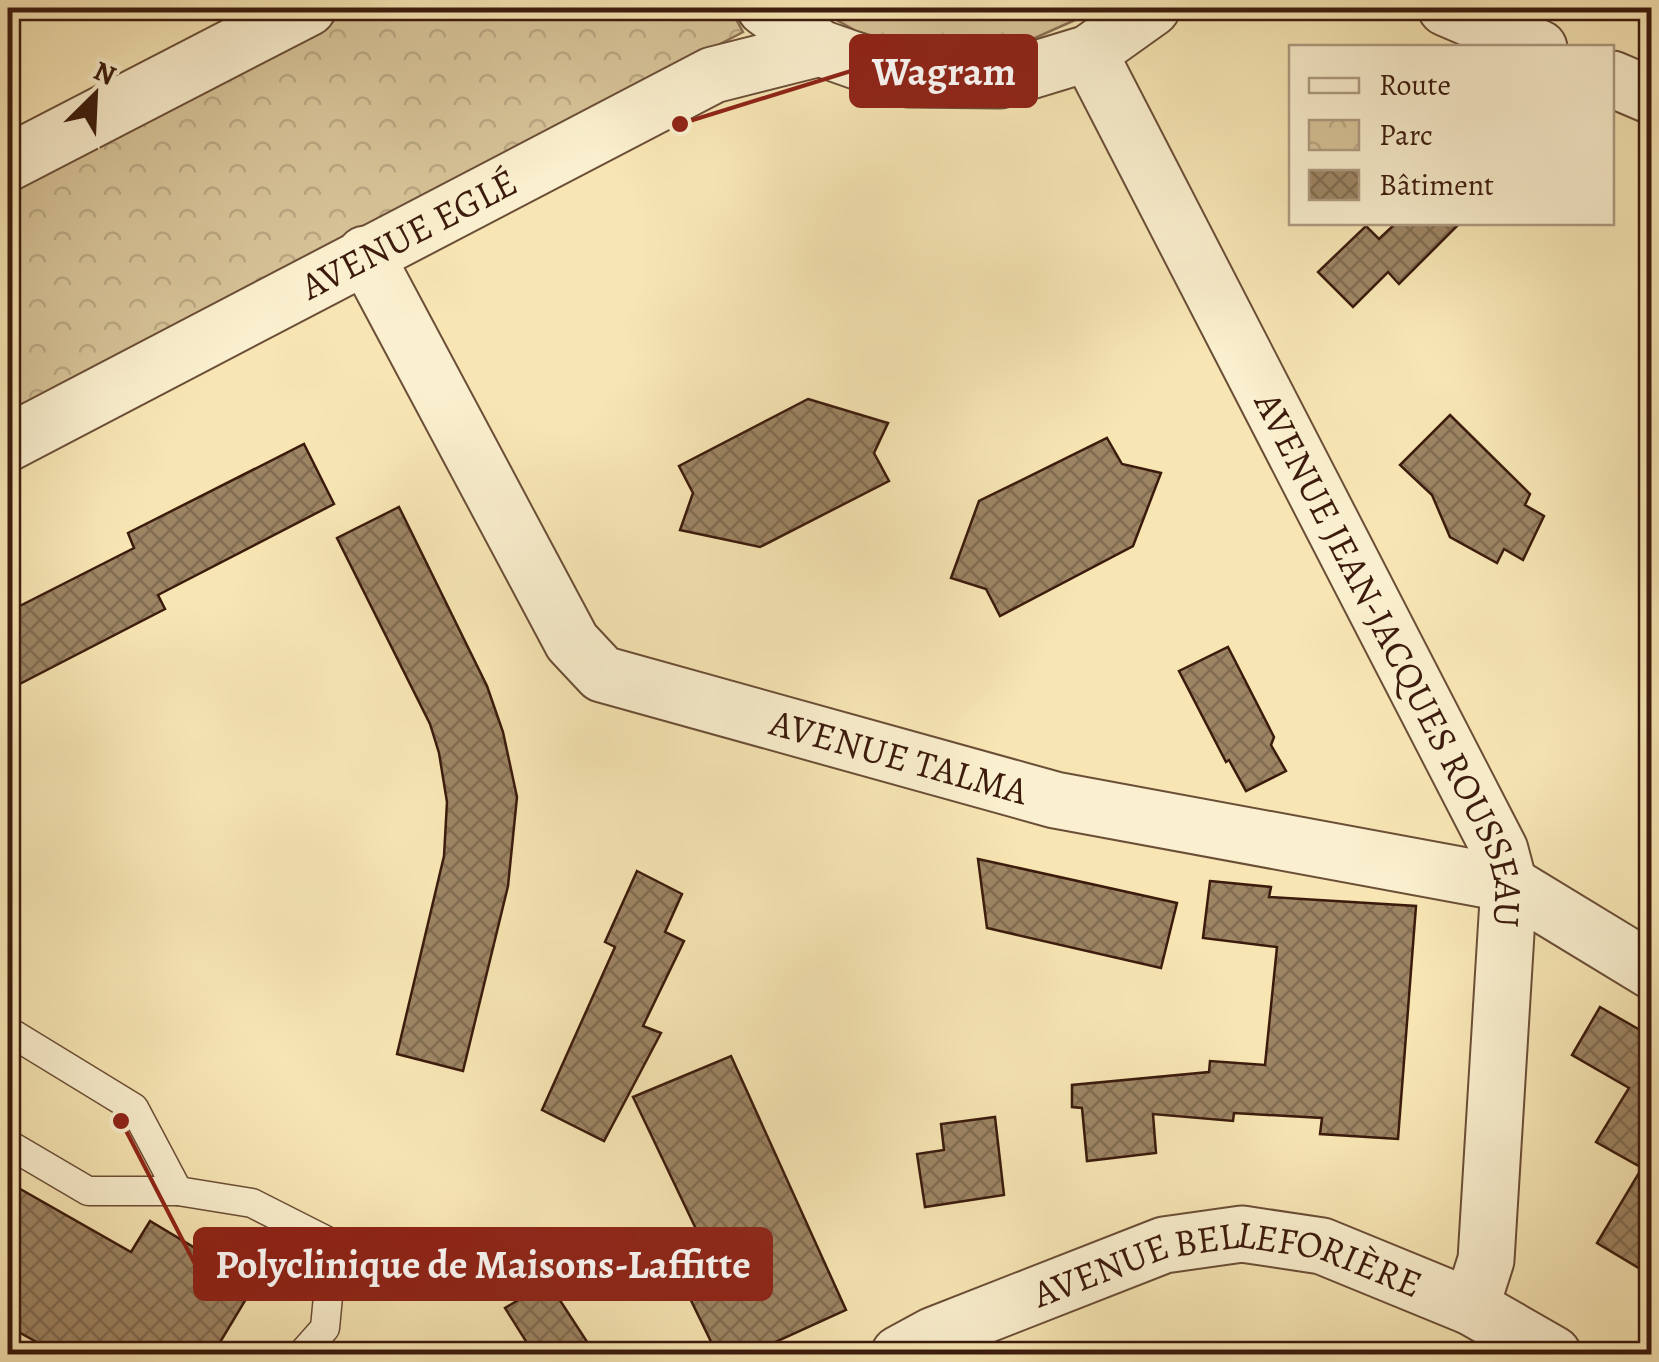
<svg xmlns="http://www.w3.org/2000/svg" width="1659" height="1362" font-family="Alegreya,serif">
	<defs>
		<pattern id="grass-tufts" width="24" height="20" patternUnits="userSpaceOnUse" patternTransform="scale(2.5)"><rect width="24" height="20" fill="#d7c398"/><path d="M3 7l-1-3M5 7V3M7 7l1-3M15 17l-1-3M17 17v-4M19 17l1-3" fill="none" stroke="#b9a782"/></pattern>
		<pattern id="park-crowns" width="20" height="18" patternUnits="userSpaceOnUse" patternTransform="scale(2.5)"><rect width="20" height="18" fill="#d7c398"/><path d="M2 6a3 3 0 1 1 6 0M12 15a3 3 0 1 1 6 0" fill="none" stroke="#b9a782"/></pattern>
		<pattern id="building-cross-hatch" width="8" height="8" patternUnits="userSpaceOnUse" patternTransform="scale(2.5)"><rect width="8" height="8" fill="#9d8564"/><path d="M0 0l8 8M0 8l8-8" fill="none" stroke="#816c51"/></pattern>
	</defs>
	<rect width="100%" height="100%" fill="#f7e6b4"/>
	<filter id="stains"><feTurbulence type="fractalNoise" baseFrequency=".002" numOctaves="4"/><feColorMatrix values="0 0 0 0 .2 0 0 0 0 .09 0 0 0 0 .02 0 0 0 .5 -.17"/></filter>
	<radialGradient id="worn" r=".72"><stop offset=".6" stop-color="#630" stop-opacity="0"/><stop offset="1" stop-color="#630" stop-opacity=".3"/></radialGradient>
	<!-- grass -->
	<polygon fill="url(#grass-tufts)" stroke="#8a6f52" stroke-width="2.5" points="816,8 1102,8 1010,49 931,53 856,31"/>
	<!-- park -->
	<polygon fill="url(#park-crowns)" stroke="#8a6f52" stroke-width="2.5" points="358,8 730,8 743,32 8,415 8,187"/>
	<!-- building -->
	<g fill="url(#building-cross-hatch)" stroke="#3c1b0d" stroke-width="2.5">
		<polygon points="1397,222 1461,222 1399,284 1388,272 1353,307 1318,272 1366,226 1379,239"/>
		<polygon points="808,399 888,423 874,453 889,481 760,547 680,530 693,493 679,466"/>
		<polygon points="1450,415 1530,494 1525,505 1544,516 1523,560 1504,549 1497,563 1450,537 1432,495 1400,465"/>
		<polygon points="1107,438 1122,464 1161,473 1133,546 1000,616 986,589 951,578 979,501"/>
		<polygon points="304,444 334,504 158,595 165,609 8,690 8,612 134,548 128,533"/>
		<polygon points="399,507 487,686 503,732 517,797 508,886 463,1071 397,1054 444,856 447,802 439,753 430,724 337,538"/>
		<polygon points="1228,647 1274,737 1271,745 1286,771 1246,791 1229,760 1226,762 1179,671"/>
		<polygon points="978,859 1177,903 1161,968 987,928"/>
		<polygon points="637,871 682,894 665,932 684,941 643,1026 661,1033 604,1141 542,1110 615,947 605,942"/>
		<polygon points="1210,881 1271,887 1269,897 1416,906 1398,1139 1320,1134 1322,1118 1234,1113 1233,1121 1153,1114 1156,1153 1087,1161 1082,1108 1072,1107 1072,1085 1209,1072 1210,1061 1265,1065 1277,947 1203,938"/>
		<polygon points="1600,1007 1652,1037 1652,1276 1597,1243 1642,1168 1596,1142 1629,1088 1572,1055"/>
		<polygon points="731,1056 846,1310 749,1354 717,1354 685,1288 717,1273 633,1097"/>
		<polygon points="995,1117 1004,1195 925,1207 917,1154 944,1150 941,1124"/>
		<polygon points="8,1182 131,1252 150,1221 255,1284 213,1354 58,1354 8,1326"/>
		<polygon points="548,1282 595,1354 534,1354 505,1308"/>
	</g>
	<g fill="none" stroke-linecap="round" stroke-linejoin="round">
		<defs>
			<g id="service">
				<polyline points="8,1031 134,1108 178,1191 88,1191 8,1144"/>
				<polyline points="178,1191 252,1203 333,1244 325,1328 302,1354"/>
			</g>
			<g id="minor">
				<polyline points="765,8 820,48 908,79 1000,80 1089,53 1152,8"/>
				<polyline points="1446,8 1539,48"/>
				<path id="s1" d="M1089,53L1500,850L1509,884L1486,1260L1471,1307"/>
				<polyline points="1612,79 1652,96"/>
				<polyline points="8,163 308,8"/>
				<path id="s2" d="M365,254L572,642L602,674L1055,800L1509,884L1652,971"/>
				<path id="s3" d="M8,443L713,75L820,48"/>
				<path id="s4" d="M899,1354L934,1335L1164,1245L1242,1234L1322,1246L1471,1307L1553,1354"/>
			</g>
		</defs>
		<!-- service casing -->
		<use href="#service" stroke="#6b4e37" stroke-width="31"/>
		<!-- minor casing -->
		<use href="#minor" stroke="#6b4e37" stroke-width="59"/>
		<!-- service -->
		<use href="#service" stroke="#faefce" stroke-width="28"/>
		<!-- minor -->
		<use href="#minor" stroke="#faefce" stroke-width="55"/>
	</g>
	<g text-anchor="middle" stroke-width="8" stroke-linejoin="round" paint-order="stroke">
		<!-- street labels -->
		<g font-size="38" fill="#3c1b0d" stroke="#faefce">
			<text dy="13" stroke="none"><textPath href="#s3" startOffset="452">AVENUE EGLÉ</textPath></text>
			<text dy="13" stroke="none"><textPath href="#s1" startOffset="680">AVENUE JEAN-JACQUES ROUSSEAU</textPath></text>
			<text dy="13" stroke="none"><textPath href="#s2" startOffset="792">AVENUE TALMA</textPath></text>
			<text dy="13" stroke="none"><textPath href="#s4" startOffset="350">AVENUE BELLEFORIÈRE</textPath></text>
		</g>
	</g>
	<!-- callouts -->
	<path fill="none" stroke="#8f2418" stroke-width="4" d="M680 124L851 71M121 1121L195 1264"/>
	<g fill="#8f2418" stroke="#faefce" stroke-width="4">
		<circle cx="680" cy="124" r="10"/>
		<circle cx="121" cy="1121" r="10"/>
	</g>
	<g fill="#8f2418" stroke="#8f2418" stroke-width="4">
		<rect x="851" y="36" width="185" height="70" rx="10"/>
		<rect x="195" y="1229" width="576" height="70" rx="10"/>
	</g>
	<g font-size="40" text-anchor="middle" font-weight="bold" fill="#fff">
		<text x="944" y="85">Wagram</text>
		<text x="483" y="1278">Polyclinique de Maisons-Laffitte</text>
	</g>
	<!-- margin -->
	<rect width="1659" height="1362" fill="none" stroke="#f7e6b4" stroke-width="40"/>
	<rect x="10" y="10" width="1639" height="1342" fill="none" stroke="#3c1b0d" stroke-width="5"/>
	<rect x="20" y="20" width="1619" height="1322" fill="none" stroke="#3c1b0d" stroke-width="2.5"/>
	<!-- legend -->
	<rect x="1289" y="45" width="325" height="180" fill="#faefce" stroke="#ae9a81" stroke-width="2.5"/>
	<rect x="1309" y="78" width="50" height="15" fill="#faefce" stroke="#ae9a81" stroke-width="2.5"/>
	<text x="1379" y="95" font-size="30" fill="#3c1b0d">Route</text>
	<rect x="1309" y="120" width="50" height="30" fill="url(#park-crowns)" stroke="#ae9a81" stroke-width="2.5"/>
	<text x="1379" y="145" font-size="30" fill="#3c1b0d">Parc</text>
	<rect x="1309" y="170" width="50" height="30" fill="url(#building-cross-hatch)" stroke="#ae9a81" stroke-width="2.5"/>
	<text x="1379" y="195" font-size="30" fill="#3c1b0d">Bâtiment</text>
	<!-- north arrow -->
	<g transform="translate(95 95) rotate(24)" stroke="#faefce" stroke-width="8" paint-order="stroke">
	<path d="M0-8L18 38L0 25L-18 38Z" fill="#3c1b0d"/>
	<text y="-15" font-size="28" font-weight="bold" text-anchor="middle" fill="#3c1b0d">N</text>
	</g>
	<rect width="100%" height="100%" filter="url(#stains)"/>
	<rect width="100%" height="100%" fill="url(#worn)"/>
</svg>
